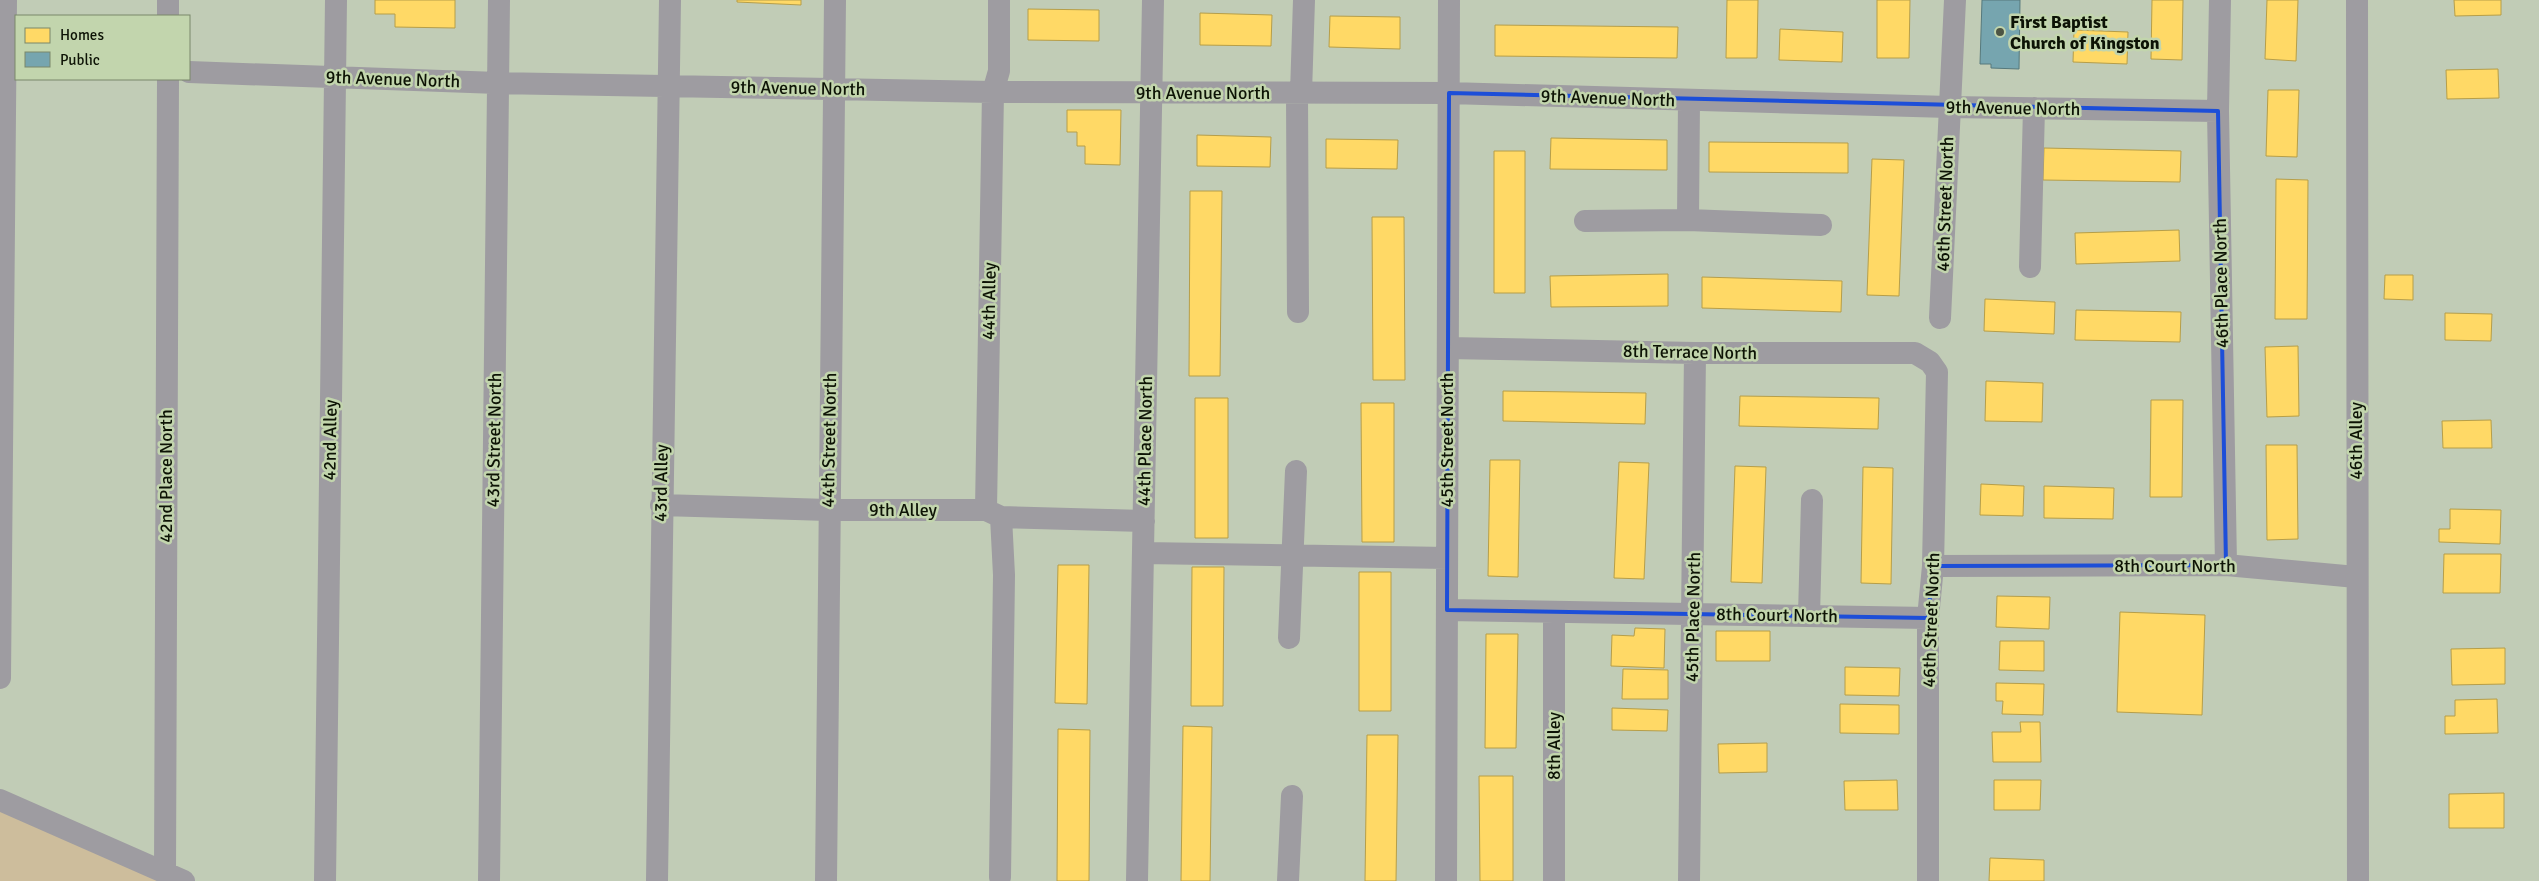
<svg xmlns="http://www.w3.org/2000/svg" width="2539" height="881" font-family="Signika,sans-serif">
<rect width="100%" height="100%" fill="#c1ccb6"/>
<path fill="#cdbd9c" d="M 0,805 L 167,881 L 0,881 Z"/>
<path fill="#ffd966" stroke="#b69e49" d="M 375,0 L 455,0 L 455,28 L 395,27 L 395,14 L 375,14 Z
M 737,0 L 801,0 L 801,5 L 737,2 Z
M 1727,0 L 1758,0 L 1757,58 L 1726,58 Z
M 1877,0 L 1910,0 L 1909,58 L 1877,58 Z
M 2152,0 L 2183,0 L 2182,60 L 2151,59 Z
M 2267,0 L 2298,0 L 2296,61 L 2265,59 Z
M 2454,0 L 2501,0 L 2501,15 L 2455,16 Z
M 1028,9 L 1099,10 L 1099,41 L 1028,40 Z
M 1200,13 L 1272,15 L 1271,46 L 1200,45 Z
M 1330,16 L 1400,17 L 1400,49 L 1329,47 Z
M 1495,25 L 1678,27 L 1677,58 L 1495,56 Z
M 1780,29 L 1843,32 L 1842,62 L 1779,60 Z
M 2074,30 L 2128,32 L 2127,64 L 2073,62 Z
M 2498,69 L 2499,98 L 2447,99 L 2446,70 Z
M 2268,90 L 2299,90 L 2297,157 L 2266,156 Z
M 1067,110 L 1121,110 L 1120,165 L 1085,164 L 1085,146 L 1077,146 L 1077,132 L 1067,132 Z
M 1197,135 L 1271,137 L 1270,167 L 1197,166 Z
M 1551,138 L 1667,140 L 1667,170 L 1550,169 Z
M 1326,139 L 1398,140 L 1397,169 L 1326,168 Z
M 1709,142 L 1848,143 L 1848,173 L 1709,172 Z
M 2044,148 L 2181,151 L 2180,182 L 2043,180 Z
M 1494,151 L 1525,151 L 1525,293 L 1494,293 Z
M 1872,159 L 1904,160 L 1899,296 L 1867,295 Z
M 2276,179 L 2308,180 L 2307,319 L 2275,319 Z
M 1190,191 L 1222,191 L 1220,376 L 1189,376 Z
M 1372,217 L 1404,217 L 1405,380 L 1373,380 Z
M 2179,230 L 2180,261 L 2076,264 L 2075,233 Z
M 1668,274 L 1668,306 L 1551,307 L 1550,276 Z
M 2385,275 L 2413,275 L 2413,300 L 2384,299 Z
M 1702,277 L 1842,281 L 1841,312 L 1702,308 Z
M 1985,299 L 2055,302 L 2054,334 L 1984,331 Z
M 2076,310 L 2181,312 L 2180,342 L 2075,340 Z
M 2445,313 L 2492,314 L 2491,341 L 2445,340 Z
M 2298,346 L 2299,416 L 2267,417 L 2265,347 Z
M 1986,381 L 2043,383 L 2042,422 L 1985,421 Z
M 1503,391 L 1646,393 L 1645,424 L 1503,421 Z
M 1740,396 L 1879,398 L 1878,429 L 1739,426 Z
M 1195,398 L 1228,398 L 1228,538 L 1195,538 Z
M 2151,400 L 2183,400 L 2182,497 L 2150,497 Z
M 1361,403 L 1394,403 L 1394,542 L 1362,542 Z
M 2491,420 L 2492,448 L 2443,448 L 2442,421 Z
M 2266,445 L 2297,445 L 2298,539 L 2267,540 Z
M 1490,460 L 1520,460 L 1518,577 L 1488,576 Z
M 1619,462 L 1649,463 L 1644,579 L 1614,578 Z
M 1735,466 L 1766,467 L 1762,583 L 1731,582 Z
M 1863,467 L 1893,468 L 1891,584 L 1861,583 Z
M 1981,484 L 2024,486 L 2023,516 L 1980,515 Z
M 2044,486 L 2114,488 L 2113,519 L 2044,518 Z
M 2450,509 L 2501,510 L 2500,544 L 2439,542 L 2439,529 L 2450,529 Z
M 2444,554 L 2501,554 L 2500,593 L 2443,593 Z
M 1058,565 L 1089,565 L 1087,704 L 1055,703 Z
M 1192,567 L 1224,567 L 1223,706 L 1191,706 Z
M 1359,572 L 1391,572 L 1391,711 L 1359,711 Z
M 1997,596 L 2050,597 L 2049,629 L 1996,627 Z
M 2120,612 L 2205,615 L 2202,715 L 2117,712 Z
M 1635,628 L 1665,629 L 1664,668 L 1611,666 L 1612,635 L 1634,636 Z
M 1716,631 L 1770,631 L 1770,661 L 1716,661 Z
M 1486,634 L 1518,634 L 1516,748 L 1485,748 Z
M 2000,641 L 2044,641 L 2044,671 L 1999,670 Z
M 2505,648 L 2505,684 L 2452,685 L 2451,649 Z
M 1845,667 L 1900,668 L 1899,696 L 1845,695 Z
M 1623,669 L 1668,670 L 1668,699 L 1622,699 Z
M 1996,683 L 2044,684 L 2043,715 L 2002,714 L 2003,701 L 1996,701 Z
M 2497,699 L 2498,733 L 2445,734 L 2445,716 L 2455,716 L 2455,700 Z
M 1840,704 L 1899,705 L 1899,734 L 1840,733 Z
M 1612,708 L 1668,710 L 1667,731 L 1612,730 Z
M 2020,722 L 2040,722 L 2041,762 L 1993,762 L 1992,732 L 2021,732 Z
M 1183,726 L 1212,727 L 1210,881 L 1181,881 Z
M 1058,729 L 1090,730 L 1089,881 L 1057,881 Z
M 1367,735 L 1398,735 L 1396,881 L 1365,881 Z
M 1767,743 L 1767,772 L 1719,773 L 1718,744 Z
M 1479,776 L 1513,776 L 1513,881 L 1480,881 Z
M 1897,780 L 1898,810 L 1845,810 L 1844,781 Z
M 1994,780 L 2041,780 L 2040,810 L 1994,810 Z
M 2504,793 L 2504,828 L 2449,828 L 2449,794 Z
M 1990,858 L 2044,860 L 2044,881 L 1989,881 Z"/>
<path fill="#76a5af" stroke="#56797c" d="M 1982,0 L 2020,0 L 2019,69 L 1991,68 L 1991,64 L 1980,64 Z"/>
<g fill="none" stroke-linecap="round" stroke-linejoin="round">
<path stroke="#9e9ca1" stroke-width="22" d="M 2220,0 L 2218,111 L 2226,565
M 2357,0 L 2358,881
M 168,16 L 168,0
M 189,72 L 498,83 L 993,92 L 1449,93 L 1949,107 L 2218,111
M 1297,93 L 1298,312
M 1301,93 L 1304,0
M 1689,100 L 1688,220 L 1821,225
M 1585,221 L 1688,220
M 2030,267 L 2034,108
M 1940,318 L 1955,0
M 1448,348 L 1695,353 L 1915,353 L 1930,362 L 1937,372 L 1933,566 L 1928,618 L 1928,881
M 661,505 L 828,510 L 986,510 L 1001,517 L 1144,521
M 986,510 L 993,92 L 999,71 L 999,0
M 1143,553 L 1447,558
M 1933,566 L 2226,565 L 2356,577
M 1447,610 L 1928,618
M 1809,616 L 1812,500
M 1289,638 L 1296,471
M 0,678 L 6,0
M 0,800 L 184,881
M 165,873 L 168,79
M 1000,877 L 1004,575 L 1001,517
M 325,881 L 336,0
M 489,881 L 499,0
M 657,881 L 670,0
M 826,881 L 835,0
M 1137,881 L 1153,0
M 1288,881 L 1292,796
M 1446,881 L 1449,0
M 1554,881 L 1554,612
M 1689,881 L 1695,353"/>
</g>
<path fill="none" stroke="#1d4ed8" stroke-width="4" stroke-linejoin="round" d="M 1449,93 L 2218,111 L 2226,565 L 1933,566 L 1928,618 L 1447,610 Z"/>
<circle fill="#4c5443" stroke="#c2d5ad" stroke-width="2" cx="2000" cy="32" r="5"/>
<g text-anchor="middle" dominant-baseline="central" stroke-width="5" stroke-linejoin="round" paint-order="stroke">
<g font-size="18" font-weight="bold" fill="#0d1305" stroke="#c2d5ad" text-anchor="start">
<text x="2010" y="22">First Baptist<tspan x="2010" dy="21">Church of Kingston</tspan></text>
</g>
<g font-size="18" fill="#0d1305" stroke="#c2d5ad">
<text transform="translate(393 79) rotate(2)">9th Avenue North</text>
<text transform="translate(798 88) rotate(1)">9th Avenue North</text>
<text x="1203" y="93">9th Avenue North</text>
<text transform="translate(1608 98) rotate(2)">9th Avenue North</text>
<text transform="translate(2013 108) rotate(1)">9th Avenue North</text>
<text transform="translate(1945 204) rotate(-88)">46th Street North</text>
<text transform="translate(2221 283) rotate(-91)">46th Place North</text>
<text transform="translate(989 301) rotate(-89)">44th Alley</text>
<text transform="translate(1690 352) rotate(1)">8th Terrace North</text>
<text transform="translate(330 440) rotate(-89)">42nd Alley</text>
<text transform="translate(494 440) rotate(-89)">43rd Street North</text>
<text transform="translate(829 440) rotate(-89)">44th Street North</text>
<text transform="translate(1447 440) rotate(-90)">45th Street North</text>
<text transform="translate(1145 441) rotate(-89)">44th Place North</text>
<text transform="translate(2356 441) rotate(-90)">46th Alley</text>
<text transform="translate(166 476) rotate(-90)">42nd Place North</text>
<text transform="translate(661 483) rotate(-89)">43rd Alley</text>
<text x="903" y="510">9th Alley</text>
<text x="2175" y="566">8th Court North</text>
<text transform="translate(1777 615) rotate(1)">8th Court North</text>
<text transform="translate(1693 617) rotate(-89)">45th Place North</text>
<text transform="translate(1931 620) rotate(-88)">46th Street North</text>
<text transform="translate(1554 746) rotate(-90)">8th Alley</text>
</g>
</g>
<rect x="15" y="15" width="175" height="65" fill="#c2d5ad" stroke="#7a876a"/>
<rect x="25" y="28" width="25" height="15" fill="#ffd966" stroke="#7a876a"/>
<text x="60" y="40" font-size="15" fill="#0d1305">Homes</text>
<rect x="25" y="52" width="25" height="15" fill="#76a5af" stroke="#7a876a"/>
<text x="60" y="65" font-size="15" fill="#0d1305">Public</text>
</svg>
